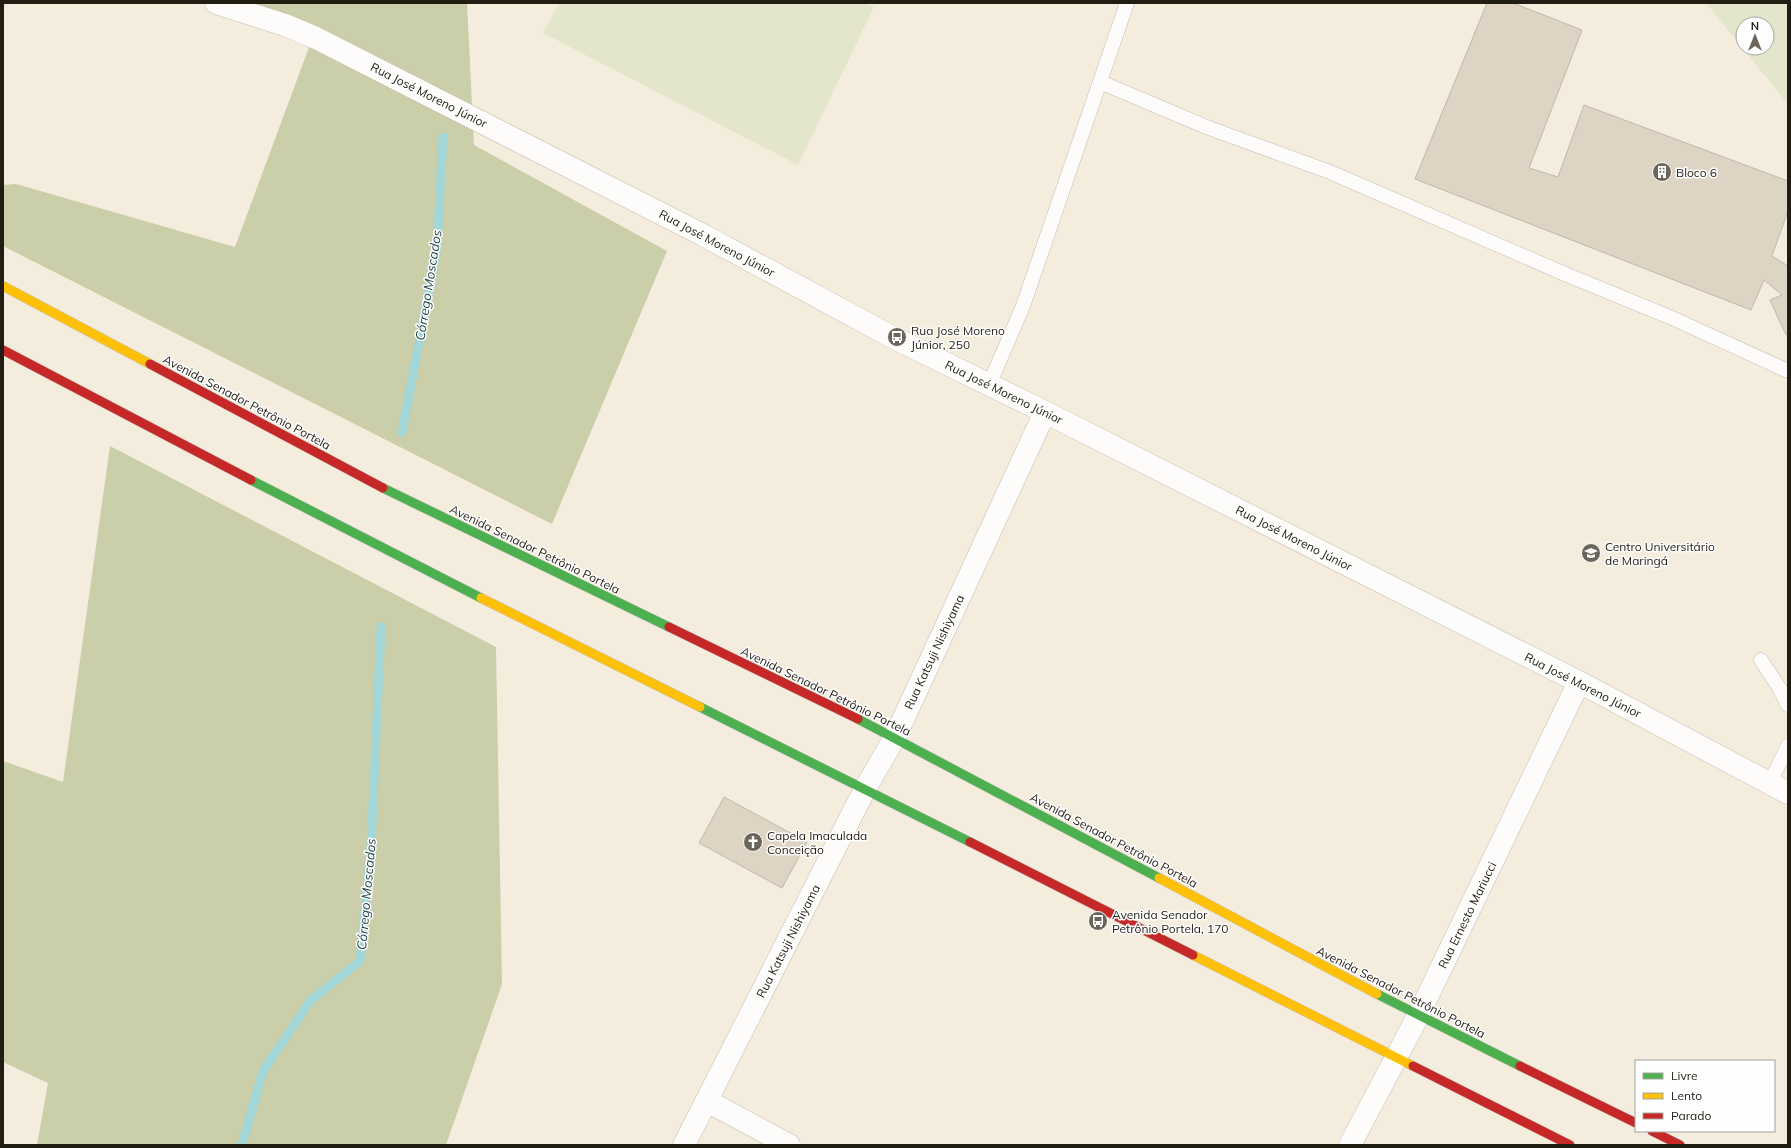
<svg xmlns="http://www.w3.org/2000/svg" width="1791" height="1148" font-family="Mulish,sans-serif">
<rect width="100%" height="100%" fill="#f4ecdd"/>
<path fill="#e4e6cb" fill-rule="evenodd" d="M 559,3 L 865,3 L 874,7 L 798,165 L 543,33 Z
M 1706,3 L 1788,3 L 1788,104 ZM 1743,24 L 1767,24 L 1767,48 L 1743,48 Z"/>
<path fill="#cacea9" d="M 245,3 L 467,3 L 474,145 L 667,251 L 552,524 L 3,246 L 3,185 L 16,184 L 235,247 L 315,31 Z
M 110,446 L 496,647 L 502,984 L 446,1145 L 37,1145 L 48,1083 L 3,1062 L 3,761 L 63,782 Z"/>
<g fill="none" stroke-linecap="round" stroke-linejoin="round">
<path stroke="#a3d7d7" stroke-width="9" d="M 402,432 L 437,248 L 443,137
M 242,1145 L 263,1071 L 311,1000 L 360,961 L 371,847 L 381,627"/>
</g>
<path fill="#ddd4c4" stroke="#bfb8ad" d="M 1487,3 L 1513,3 L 1582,30 L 1529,168 L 1558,177 L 1584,105 L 1788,181 L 1788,211 L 1772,256 L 1788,266 L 1788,334 L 1786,335 L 1770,300 L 1782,295 L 1764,280 L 1751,310 L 1415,179 Z
M 724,797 L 807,842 L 782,888 L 699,843 Z"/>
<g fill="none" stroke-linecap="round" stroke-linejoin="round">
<defs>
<path id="lane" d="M 1100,82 L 1209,128 L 1330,172 L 1565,274 L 1672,318 L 1788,371
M 989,385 L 1023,306 L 1127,3
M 1761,660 L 1780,689 L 1788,705
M 1769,784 L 1788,746"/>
<path id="street" d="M 216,3 L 285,25 L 316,38 L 703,235 L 894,338 L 1045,412 L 1579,682 L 1788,793
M 707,1101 L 789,1145
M 684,1145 L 865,789 L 895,737 L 1045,412
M 1350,1145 L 1418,1016 L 1579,682"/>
<path id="fast" d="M 251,480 L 481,598
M 383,488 L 669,627
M 700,707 L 970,842
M 858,719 L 1159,878
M 1377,994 L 1520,1066"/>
<path id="slow" d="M 3,286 L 150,364
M 481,598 L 700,707
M 1159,878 L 1377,994
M 1193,955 L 1413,1066"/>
<path id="jam" d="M 3,350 L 251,480
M 150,364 L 383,488
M 669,627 L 858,719
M 970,842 L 1193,955
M 1413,1066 L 1570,1145
M 1520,1066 L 1636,1123
M 1652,1131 L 1680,1145"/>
</defs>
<use href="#lane" stroke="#c5bfb4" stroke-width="15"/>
<use href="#street" stroke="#c5bfb4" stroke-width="23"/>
<use href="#fast" stroke="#c5bfb4" stroke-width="10"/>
<use href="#slow" stroke="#c5bfb4" stroke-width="10"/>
<use href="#jam" stroke="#c5bfb4" stroke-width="10"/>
<use href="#lane" stroke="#fdfcfa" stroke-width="14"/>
<use href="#street" stroke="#fdfcfa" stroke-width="22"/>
<use href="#fast" stroke="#4caf50" stroke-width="9"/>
<use href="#slow" stroke="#ffc107" stroke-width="9"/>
<use href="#jam" stroke="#c62828" stroke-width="9"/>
</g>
<defs>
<symbol id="building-disc" viewBox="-11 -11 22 22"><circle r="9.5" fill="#6c655a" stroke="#fefefe"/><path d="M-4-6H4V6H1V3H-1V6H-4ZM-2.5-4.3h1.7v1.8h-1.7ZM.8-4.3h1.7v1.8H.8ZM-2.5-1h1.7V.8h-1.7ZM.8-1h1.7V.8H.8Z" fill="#fff"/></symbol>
<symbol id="bus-disc" viewBox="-11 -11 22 22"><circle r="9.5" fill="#6c655a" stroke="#fefefe"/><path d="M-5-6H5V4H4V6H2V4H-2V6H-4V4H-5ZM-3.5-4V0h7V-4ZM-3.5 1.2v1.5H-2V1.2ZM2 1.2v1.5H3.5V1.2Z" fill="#fff"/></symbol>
<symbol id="university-disc" viewBox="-11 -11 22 22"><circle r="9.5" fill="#6c655a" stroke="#fefefe"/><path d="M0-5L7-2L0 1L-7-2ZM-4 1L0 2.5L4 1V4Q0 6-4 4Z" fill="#fff"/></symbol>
<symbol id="church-disc" viewBox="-11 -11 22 22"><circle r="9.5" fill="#6c655a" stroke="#fefefe"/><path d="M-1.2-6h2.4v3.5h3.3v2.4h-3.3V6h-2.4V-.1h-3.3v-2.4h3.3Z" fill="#fff"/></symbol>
</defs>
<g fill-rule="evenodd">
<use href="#building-disc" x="1651" y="161" width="22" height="22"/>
<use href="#bus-disc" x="886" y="326" width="22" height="22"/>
<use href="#university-disc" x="1580" y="542" width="22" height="22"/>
<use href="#church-disc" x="742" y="831" width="22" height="22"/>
<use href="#bus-disc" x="1087" y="910" width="22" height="22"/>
</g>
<g text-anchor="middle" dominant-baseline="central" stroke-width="3" stroke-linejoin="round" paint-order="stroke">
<g font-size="12" fill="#221d13" stroke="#fefefe">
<text transform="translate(429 95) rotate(27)">Rua José Moreno Júnior</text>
<text transform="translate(717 243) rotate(28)">Rua José Moreno Júnior</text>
<text transform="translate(1004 392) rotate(26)">Rua José Moreno Júnior</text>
<text transform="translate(247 402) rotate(28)">Avenida Senador Petrônio Portela</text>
<text transform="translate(1294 538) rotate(27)">Rua José Moreno Júnior</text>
<text transform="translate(535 549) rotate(26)">Avenida Senador Petrônio Portela</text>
<text transform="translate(934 652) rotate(-65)">Rua Katsuji Nishiyama</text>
<text transform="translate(1583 685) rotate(27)">Rua José Moreno Júnior</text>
<text transform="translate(826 691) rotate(26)">Avenida Senador Petrônio Portela</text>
<text transform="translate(1114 840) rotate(28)">Avenida Senador Petrônio Portela</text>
<text transform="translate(1467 915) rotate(-64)">Rua Ernesto Mariucci</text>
<text transform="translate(788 941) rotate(-63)">Rua Katsuji Nishiyama</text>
<text transform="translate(1401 992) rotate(27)">Avenida Senador Petrônio Portela</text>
</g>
<g font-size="12" fill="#221d13" stroke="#fefefe" text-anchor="start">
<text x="1676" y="172">Bloco 6</text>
<text x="911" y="330">Rua José Moreno<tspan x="911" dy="14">Júnior, 250</tspan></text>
<text x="1605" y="546">Centro Universitário<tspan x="1605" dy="14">de Maringá</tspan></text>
<text x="767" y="835">Capela Imaculada<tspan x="767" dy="14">Conceição</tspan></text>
<text x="1112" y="914">Avenida Senador<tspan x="1112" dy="14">Petrônio Portela, 170</tspan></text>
</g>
<g font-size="13" font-style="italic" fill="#1d4245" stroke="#fefefe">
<text transform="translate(428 285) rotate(-81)">Córrego Moscados</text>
<text transform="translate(366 894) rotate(-85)">Córrego Moscados</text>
</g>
</g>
<rect width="1791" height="1148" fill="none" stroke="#221d13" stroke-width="8"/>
<rect x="1635" y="1060" width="140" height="72" fill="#fefefe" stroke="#a6a4a0"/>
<rect x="1643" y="1073" width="20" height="6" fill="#4caf50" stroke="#a6a4a0"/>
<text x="1671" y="1080" font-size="12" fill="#221d13">Livre</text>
<rect x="1643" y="1093" width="20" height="6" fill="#ffc107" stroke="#a6a4a0"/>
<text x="1671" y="1100" font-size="12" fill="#221d13">Lento</text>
<rect x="1643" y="1113" width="20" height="6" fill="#c62828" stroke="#a6a4a0"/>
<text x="1671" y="1120" font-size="12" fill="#221d13">Parado</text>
<g transform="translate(1755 36)"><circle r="19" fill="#fefefe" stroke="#a6a4a0"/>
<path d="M0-3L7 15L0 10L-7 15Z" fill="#6c655a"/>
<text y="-6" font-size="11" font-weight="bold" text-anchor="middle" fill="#221d13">N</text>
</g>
</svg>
